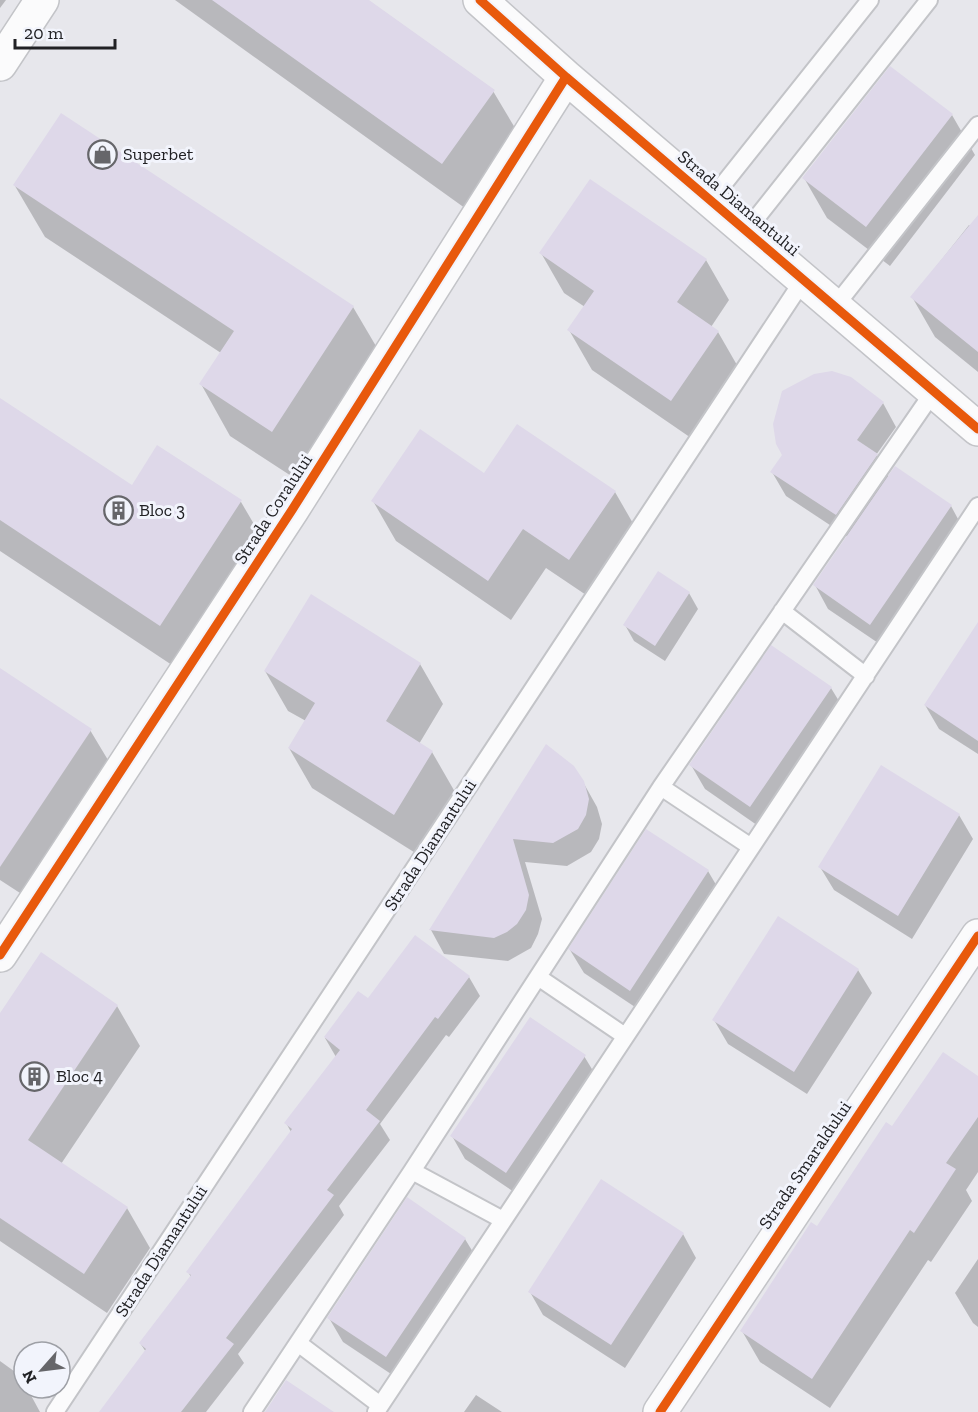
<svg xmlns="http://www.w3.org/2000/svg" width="978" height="1412" font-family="'Zilla Slab',serif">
<rect width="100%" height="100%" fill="#e7e7ec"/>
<path fill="#0003" d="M 0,0 L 6,0 L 0,8 Z
M 175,0 L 367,0 L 493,91 L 521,138 L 469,211 Z
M 952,115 L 975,155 L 890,266 L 827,218 L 804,178 Z
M 15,186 L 353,307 L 383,358 L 302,483 L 230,436 L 201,384 L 221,353 L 45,237 Z
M 978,218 L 978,372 L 935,337 L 912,297 L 969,225 L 971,226 Z
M 541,253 L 706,260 L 729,300 L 711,327 L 718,332 L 741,372 L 694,440 L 592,370 L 569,330 L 585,307 L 564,293 Z
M 0,400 L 132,487 L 241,502 L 271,553 L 190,677 L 0,551 Z
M 883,403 L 896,427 L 876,455 L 889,477 L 951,506 L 964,530 L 884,647 L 828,609 L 815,585 L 848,537 L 786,496 L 772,472 Z
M 484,475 L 615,492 L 638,532 L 592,599 L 546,568 L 511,620 L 396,541 L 373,501 Z
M 689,593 L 698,609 L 665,661 L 634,641 L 625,625 Z
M 978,625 L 978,754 L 939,729 L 925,705 Z
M 420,664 L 443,704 L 419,744 L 432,752 L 455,792 L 417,854 L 312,788 L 289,748 L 306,721 L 288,711 L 265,671 Z
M 0,670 L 90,730 L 108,760 L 20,893 L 0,880 Z
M 831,688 L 845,711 L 764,830 L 705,789 L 691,765 Z
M 546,746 L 583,782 L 597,807 L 602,824 L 599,839 L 591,852 L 567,866 L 525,862 L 542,919 L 538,934 L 531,948 L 508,961 L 444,954 L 431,930 Z
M 959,815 L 973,839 L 912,939 L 834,890 L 820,867 Z
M 708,871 L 722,895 L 644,1013 L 584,973 L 570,950 Z
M 858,970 L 872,993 L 807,1094 L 728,1044 L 714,1020 Z
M 469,977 L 480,996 L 449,1037 L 446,1035 L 380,1124 L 390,1140 L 339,1206 L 344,1215 L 238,1354 L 244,1363 L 206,1412 L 103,1412 L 146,1352 L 140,1343 L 191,1277 L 188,1272 L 291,1132 L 286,1123 L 336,1057 L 325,1038 L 368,1000 Z
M 117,1006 L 140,1046 L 61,1164 L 127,1208 L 150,1248 L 107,1313 L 0,1241 L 0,1015 Z
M 584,1056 L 598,1079 L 520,1196 L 465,1159 L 452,1136 Z
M 978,1078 L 978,1172 L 966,1190 L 972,1201 L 931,1262 L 928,1260 L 830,1408 L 760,1362 L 742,1331 L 892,1128 Z
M 683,1234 L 696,1258 L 625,1368 L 543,1315 L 530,1292 Z
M 465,1239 L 479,1262 L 400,1380 L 343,1342 L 329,1318 Z
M 978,1259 L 978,1327 L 973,1323 L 955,1293 Z
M 0,1361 L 18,1374 L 24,1388 L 27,1388 L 40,1412 L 0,1412 Z
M 476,1395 L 502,1412 L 464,1412 Z"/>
<path fill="#ded8e9" d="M 212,0 L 369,0 L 495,90 L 442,164 Z
M 890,66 L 953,114 L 866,227 L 802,178 Z
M 61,113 L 354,306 L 272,432 L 199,384 L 234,331 L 13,185 Z
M 590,179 L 707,259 L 677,302 L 719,331 L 671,401 L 567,330 L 594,291 L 539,253 Z
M 978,215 L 978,352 L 910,297 Z
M 832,371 L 851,377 L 884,402 L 857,440 L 878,454 L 836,515 L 770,472 L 782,455 L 776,444 L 773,424 L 782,391 L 814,374 Z
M 0,398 L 132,485 L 157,445 L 242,500 L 160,626 L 0,520 Z
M 517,424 L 616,491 L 569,560 L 523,529 L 488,581 L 371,501 L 420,429 L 484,473 Z
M 895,466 L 952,505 L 870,625 L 813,585 Z
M 658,571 L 690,592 L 655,646 L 623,625 Z
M 311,594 L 421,663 L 386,721 L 433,751 L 394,815 L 288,748 L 315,703 L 264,671 Z
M 978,622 L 978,741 L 924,705 Z
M 771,645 L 832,687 L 750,807 L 689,765 Z
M 0,668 L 92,729 L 0,867 Z
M 546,744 L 574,766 L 584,781 L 589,799 L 586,815 L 578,829 L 553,843 L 513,839 L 529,895 L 526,910 L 517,924 L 507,932 L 494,938 L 429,930 Z
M 881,765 L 960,814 L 898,916 L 818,867 Z
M 646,829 L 709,870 L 630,991 L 568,949 Z
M 778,916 L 859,969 L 794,1072 L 712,1020 Z
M 415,935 L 470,976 L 438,1019 L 435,1017 L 366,1110 L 380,1121 L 327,1190 L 334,1195 L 226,1338 L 234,1344 L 181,1412 L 99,1412 L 146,1349 L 139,1343 L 191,1275 L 186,1272 L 292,1129 L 284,1123 L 340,1050 L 324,1037 L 358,991 L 368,998 Z
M 41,952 L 118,1005 L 28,1140 L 128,1207 L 84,1274 L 0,1218 L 0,1013 Z
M 530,1017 L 586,1055 L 506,1173 L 450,1136 Z
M 943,1052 L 978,1076 L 978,1117 L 946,1163 L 956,1169 L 914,1233 L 910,1230 L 812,1379 L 740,1331 L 811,1222 L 817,1226 L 886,1122 L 892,1126 Z
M 601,1179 L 684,1233 L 611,1345 L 528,1292 Z
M 407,1197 L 466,1238 L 386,1357 L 327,1318 Z
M 286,1380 L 334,1412 L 265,1412 Z"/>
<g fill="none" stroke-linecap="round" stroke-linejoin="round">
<defs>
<path id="lane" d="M 710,201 L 870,0
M 746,231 L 929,0
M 836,305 L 978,125
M 782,611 L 866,676
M 661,787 L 751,847
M 538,977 L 625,1036
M 412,1171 L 503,1220
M 298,1343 L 380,1405
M 55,1412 L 804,279
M 252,1412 L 412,1171 L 661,787 L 934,391
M 376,1412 L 978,506"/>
<path id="street" d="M 480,0 L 566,77 L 978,429
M 0,955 L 292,510 L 566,77
M 660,1412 L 978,936"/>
<path id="secondary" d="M 0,64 L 42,0"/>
</defs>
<use href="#lane" stroke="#c3c4c8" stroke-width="20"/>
<use href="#street" stroke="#c3c4c8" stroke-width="36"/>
<use href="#secondary" stroke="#c3c4c8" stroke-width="36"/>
<use href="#lane" stroke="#fbfbfc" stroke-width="16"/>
<use href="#street" stroke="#fbfbfc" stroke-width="33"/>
<use href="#secondary" stroke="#fbfbfc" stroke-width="33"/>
<defs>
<path id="cycleway" d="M 480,0 L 566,77 L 978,429
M 0,955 L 292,510 L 566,77
M 660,1412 L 978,936"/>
</defs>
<use href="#cycleway" stroke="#f2f4fc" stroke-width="13"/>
<use href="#cycleway" stroke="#e8590c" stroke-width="9"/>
</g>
<defs>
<symbol id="shop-ring" viewBox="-11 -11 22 22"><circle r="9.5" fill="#f2f4fc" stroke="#66666a" stroke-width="1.5"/><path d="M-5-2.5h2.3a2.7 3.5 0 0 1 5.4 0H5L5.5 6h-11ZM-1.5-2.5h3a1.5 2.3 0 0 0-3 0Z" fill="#66666a"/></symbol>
<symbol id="building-ring" viewBox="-11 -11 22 22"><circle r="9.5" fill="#f2f4fc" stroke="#66666a" stroke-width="1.5"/><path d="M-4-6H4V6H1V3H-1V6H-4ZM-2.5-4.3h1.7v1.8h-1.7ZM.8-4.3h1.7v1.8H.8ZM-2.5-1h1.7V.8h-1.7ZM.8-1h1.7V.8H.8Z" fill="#66666a"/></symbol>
</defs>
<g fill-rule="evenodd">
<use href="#shop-ring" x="86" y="138" width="33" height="33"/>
<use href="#building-ring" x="102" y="494" width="33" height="33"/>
<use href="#building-ring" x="18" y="1060" width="33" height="33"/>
</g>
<g text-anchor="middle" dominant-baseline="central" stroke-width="6" stroke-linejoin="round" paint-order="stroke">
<g font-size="18" fill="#212124" stroke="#f2f4fc" text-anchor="start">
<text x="123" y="154">Superbet</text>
<text x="139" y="510">Bloc 3</text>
<text x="56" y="1076">Bloc 4</text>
</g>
<g font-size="18" fill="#212124" stroke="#f2f4fc">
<text transform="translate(739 203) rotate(40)">Strada Diamantului</text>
<text transform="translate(273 509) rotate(-57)">Strada Coralului</text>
<text transform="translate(430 845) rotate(-57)">Strada Diamantului</text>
<text transform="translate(805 1165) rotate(-56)">Strada Smaraldului</text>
<text transform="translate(161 1251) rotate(-57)">Strada Diamantului</text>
</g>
</g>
<g transform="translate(42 1370) rotate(242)"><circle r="28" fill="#f2f4fc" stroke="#9ea0a6" stroke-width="1.5"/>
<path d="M0-4.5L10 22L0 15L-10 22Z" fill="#66666a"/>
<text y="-9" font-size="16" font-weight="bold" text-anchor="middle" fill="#212124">N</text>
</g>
<path d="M15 39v9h100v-9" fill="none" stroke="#212124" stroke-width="3"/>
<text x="24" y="39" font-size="18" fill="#212124" stroke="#f2f4fc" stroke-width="4.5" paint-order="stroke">20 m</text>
</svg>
